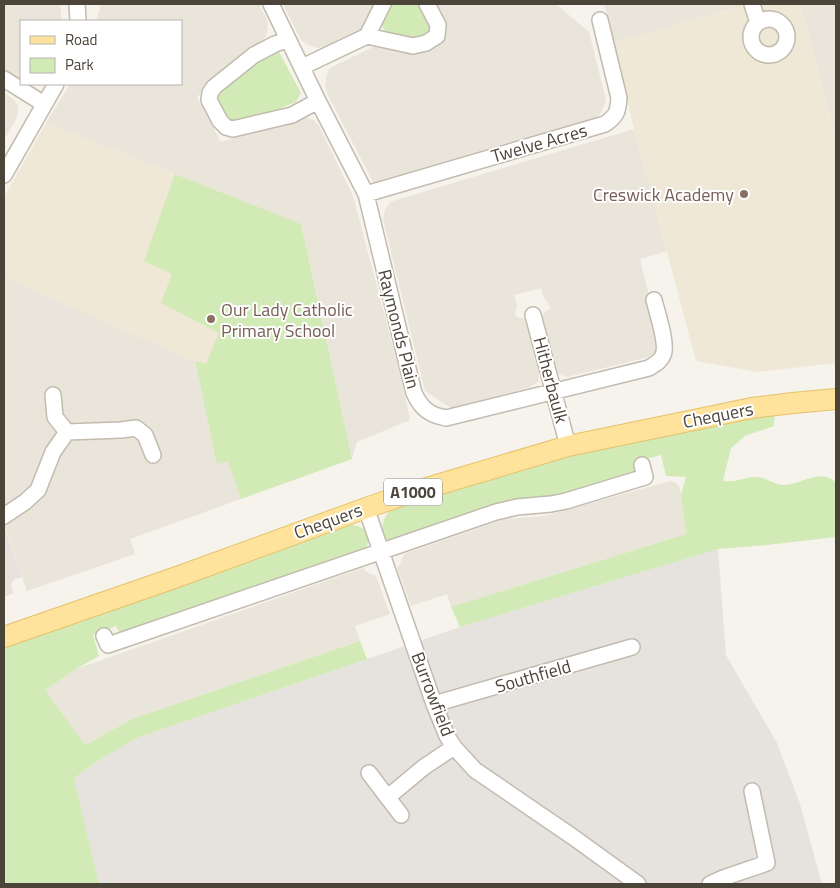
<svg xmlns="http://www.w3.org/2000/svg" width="840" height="888" font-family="'Titillium Web',sans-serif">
<rect width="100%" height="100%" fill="#f6f3ec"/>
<path fill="#eae5da" d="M 4,4 L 60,4 L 62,21 L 21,21 L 21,79 L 4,69 Z
M 101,4 L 259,4 L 267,20 L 268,29 L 266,37 L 197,97 L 221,142 L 298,118 L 306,118 L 314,120 L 319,126 L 353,196 L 401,377 L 410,420 L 357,442 L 352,459 L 301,224 L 46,123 L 70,84 L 181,84 L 181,21 L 96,21 Z
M 283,4 L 377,4 L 366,27 L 324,47 L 317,48 L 308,45 L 301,40 Z
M 435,4 L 556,4 L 589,32 L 606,100 L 602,111 L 598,116 L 592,119 L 373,182 L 327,93 L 325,86 L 326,79 L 328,71 L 330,68 L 377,45 L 444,35 L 445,25 Z
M 604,4 L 747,4 L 614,43 Z
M 800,4 L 836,4 L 836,137 Z
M 4,92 L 15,101 L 18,106 L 18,112 L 16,119 L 4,140 Z
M 634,129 L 667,251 L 640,259 L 660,341 L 656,354 L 645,358 L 567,377 L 558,374 L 555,368 L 542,316 L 545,312 L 551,308 L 544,298 L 541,288 L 514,295 L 517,305 L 515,316 L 527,320 L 539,372 L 538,382 L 528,388 L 451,408 L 425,391 L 383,219 L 385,210 L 390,202 L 399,199 Z
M 4,277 L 195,361 L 217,463 L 228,461 L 241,499 L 130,539 L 135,554 L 27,591 L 4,524 Z
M 670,481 L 675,482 L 680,487 L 686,534 L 451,607 L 447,594 L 411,606 L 397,568 L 400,564 L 404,554 L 505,519 L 543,516 L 555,513 Z
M 363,568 L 367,572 L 376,576 L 390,614 L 355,626 L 360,641 L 132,719 L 85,745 L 44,689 L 76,669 Z"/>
<path fill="#e6e2dd" d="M 4,526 L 22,577 L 13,580 L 11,586 L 14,593 L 4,597 Z
M 718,549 L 726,655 L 777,743 L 800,804 L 822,884 L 99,884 L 74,778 L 98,761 L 134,739 L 460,627 Z"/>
<path fill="#efe8d6" d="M 747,4 L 800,4 L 836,137 L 836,363 L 757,372 L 696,361 L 634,129 L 614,43 Z
M 46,123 L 301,224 L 352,459 L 241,499 L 228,461 L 217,464 L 195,361 L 4,277 L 4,197 Z"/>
<path fill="#d2eab5" d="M 389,4 L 420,4 L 431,26 L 428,35 L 416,40 L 388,35 C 378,23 380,16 389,4 Z
M 278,50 L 301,93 L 296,102 L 229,128 L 213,98 L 265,52 Z
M 175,174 L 301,224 L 352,459 L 241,499 L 228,461 L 217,464 L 195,361 L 206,364 L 219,333 L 161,303 L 172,274 L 144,261 Z
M 775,412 L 774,426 L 745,436 L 731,448 L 723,481 C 737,483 745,476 758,477 C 767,478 775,485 784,485 C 802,485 821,467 836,483 L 836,537 L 767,545 L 718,549 L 460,627 L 451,607 L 686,534 L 681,495 L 686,477 L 666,476 L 661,455 L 634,463 L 636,471 L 635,474 L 392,542 L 387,540 L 382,534 C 382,524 384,515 392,509 L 572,454 Z
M 347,524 C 367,525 376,538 361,554 L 120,634 L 116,626 L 93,635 L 99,656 L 76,669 L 45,690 L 85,745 L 132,719 L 360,641 L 367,659 L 134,739 L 98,761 L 74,778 L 99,884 L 4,884 L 4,637 Z"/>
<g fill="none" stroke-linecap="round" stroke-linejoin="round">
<defs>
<path id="minor" d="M 77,4 L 78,21
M 271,4 L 318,101 L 366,194 L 414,393 C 421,408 429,415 446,418 L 649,368 C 655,364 661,361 663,355 C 668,345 657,312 654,300
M 752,4 L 758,23
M751 37a18 18 0 1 1 36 0a18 18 0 1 1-36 0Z
M 367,36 L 383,4
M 287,40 L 275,44 L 254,55 L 214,87 L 210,93 L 209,100 L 220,121 L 226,127 L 233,129 L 292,115 L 318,101
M 302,67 L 367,36 L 413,46 L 426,43 L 437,36 L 438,25 L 427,4
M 4,79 L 44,104
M 4,175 L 56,84
M 366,194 L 605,124 C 617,116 618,111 619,98 L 600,20
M 533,315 L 568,446
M 53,395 L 55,417 L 67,432
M 366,508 L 434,704 L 447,736 L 454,747 L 475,770 L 573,837 L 638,884
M 4,516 L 25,502 L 38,490 L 53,452 L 67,432 L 121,430 L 136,428 L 145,435 L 153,455
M 104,636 L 108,645 L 496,512 L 517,507 L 551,504 L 566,501 L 645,477 L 642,465
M 434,704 L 632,647
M 369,773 L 401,815
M 388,797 L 424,767 L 454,747
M 710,884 L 723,878 L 767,863 L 752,791"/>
<path id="major" d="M 4,637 L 177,577 L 366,508 L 413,492 L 568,446 L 752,408 L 793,403 L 836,399"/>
</defs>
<use href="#minor" stroke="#c2bbae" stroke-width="18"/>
<use href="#major" stroke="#e6c16a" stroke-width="22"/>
<use href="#minor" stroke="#fff" stroke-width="15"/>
<use href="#major" stroke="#ffe39c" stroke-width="20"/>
</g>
<g fill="#8d6e63" stroke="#fff" stroke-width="2">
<circle cx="744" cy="194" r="5"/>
<circle cx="211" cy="319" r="5"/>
</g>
<g text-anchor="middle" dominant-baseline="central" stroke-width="4" stroke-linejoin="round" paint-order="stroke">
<rect fill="#fff" stroke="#817c74" stroke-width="1" x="384" y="478.5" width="58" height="27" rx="4"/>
<g font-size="16" font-weight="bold" fill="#4b4439">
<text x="413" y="492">A1000</text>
</g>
<g font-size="18" fill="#4b4439" stroke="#fff">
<text transform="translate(539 143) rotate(-16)">Twelve Acres</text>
<text transform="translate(399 329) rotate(76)">Raymonds Plain</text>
<text transform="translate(551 380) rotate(75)">Hitherbaulk</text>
<text transform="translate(718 415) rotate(-11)">Chequers</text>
<text transform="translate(328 521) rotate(-20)">Chequers</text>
<text transform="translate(533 676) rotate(-16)">Southfield</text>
<text transform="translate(433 694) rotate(69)">Burrowfield</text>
</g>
<g font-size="18" fill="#785e54" stroke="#fff" text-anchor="end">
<text x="734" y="194">Creswick Academy</text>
<text x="221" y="309" text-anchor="start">Our Lady Catholic<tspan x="221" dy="21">Primary School</tspan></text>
</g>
</g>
<rect width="840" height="888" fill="none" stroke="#4b4439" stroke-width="10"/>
<rect x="20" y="20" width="162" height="65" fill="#ffffff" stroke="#b7b4b0"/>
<rect x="30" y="36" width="25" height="8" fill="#ffe39c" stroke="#b7b4b0"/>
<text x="65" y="45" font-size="15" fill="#4b4439">Road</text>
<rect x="30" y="58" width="25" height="15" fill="#d2eab5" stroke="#b7b4b0"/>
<text x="65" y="70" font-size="15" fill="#4b4439">Park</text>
</svg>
